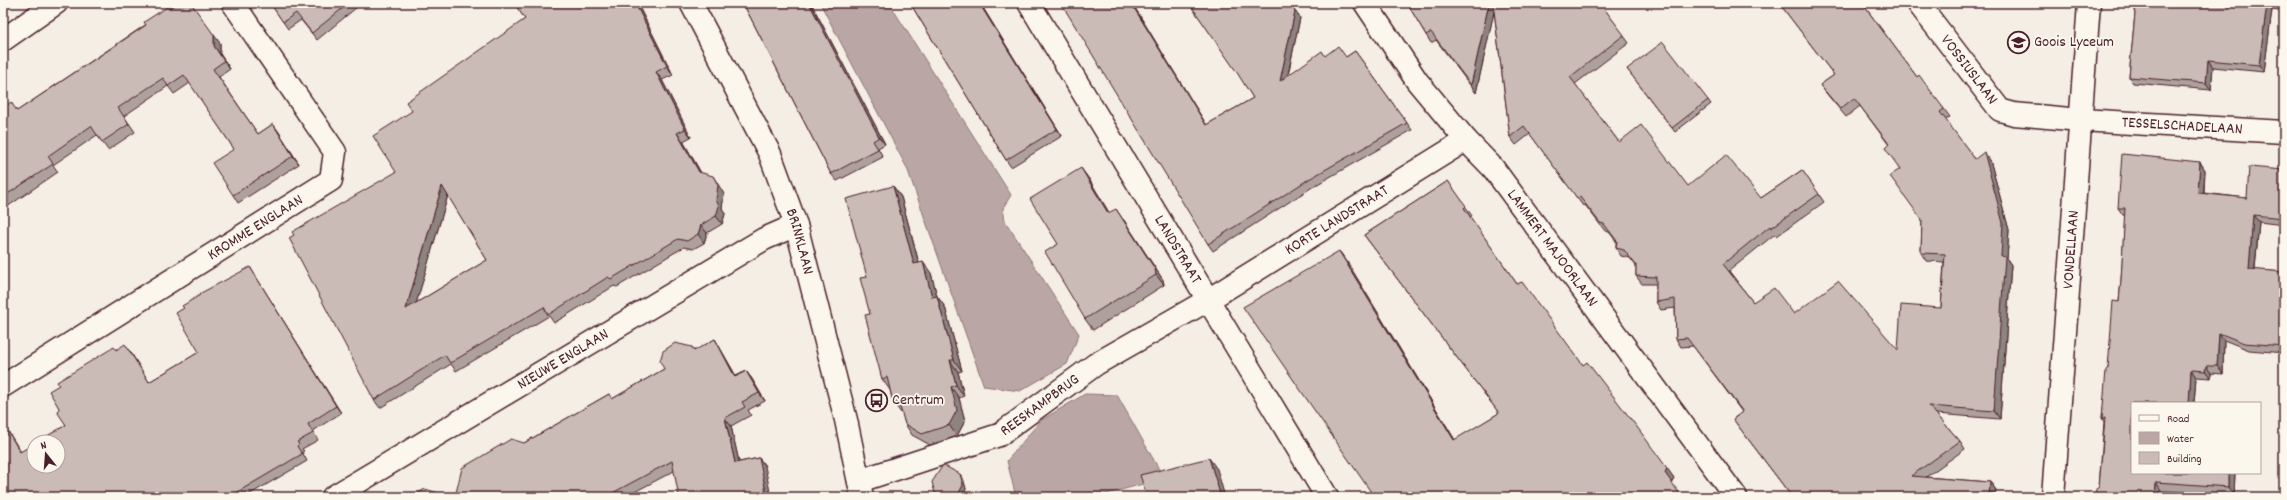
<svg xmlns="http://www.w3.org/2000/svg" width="2287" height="500" font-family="Dekko,sans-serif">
<rect width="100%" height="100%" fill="#f4eee4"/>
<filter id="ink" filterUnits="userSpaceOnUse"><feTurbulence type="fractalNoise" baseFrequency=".025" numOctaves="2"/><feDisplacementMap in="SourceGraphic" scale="8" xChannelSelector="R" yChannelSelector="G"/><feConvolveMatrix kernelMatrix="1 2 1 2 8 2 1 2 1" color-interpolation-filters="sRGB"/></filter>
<g filter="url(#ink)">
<path fill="#baa7a5" stroke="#8d7174" d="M 820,3 L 889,3 L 1011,195 L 1003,208 L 1005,221 L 1079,334 L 1067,364 L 1020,391 L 984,386 L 907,168 Z
M 1085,394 L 1117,395 L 1164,478 L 1096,497 L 1016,497 L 1007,461 L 1040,421 Z"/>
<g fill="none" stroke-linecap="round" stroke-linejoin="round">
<defs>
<g id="street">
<path id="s1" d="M 1029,3 L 1327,497"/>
<path id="s2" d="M 1365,3 L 1417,81 L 1466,140 L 1493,168 L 1736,497"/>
<path id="s3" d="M 1918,3 L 2000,110 L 2014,114 L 2081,120 L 2284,132"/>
<path id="s4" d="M 3,386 L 331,180 L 335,152 L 233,3"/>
<path id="s5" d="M 859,481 L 999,435 L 1096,364 L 1208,300 L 1466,140"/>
<path id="s6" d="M 333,497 L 764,239 L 796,225"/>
<path id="s7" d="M 2053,497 L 2089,3"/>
</g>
<g id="secondary">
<path id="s8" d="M 691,3 L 770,154 L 796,225 L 846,420 L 862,497"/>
<path d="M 3,40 L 56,3"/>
</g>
</defs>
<use href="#street" stroke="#4a1f2b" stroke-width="25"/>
<use href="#secondary" stroke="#4a1f2b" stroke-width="25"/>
<use href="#street" stroke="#fbf7ec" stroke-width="22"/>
<use href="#secondary" stroke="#fbf7ec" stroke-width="22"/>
</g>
<path fill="#aea19d" stroke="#4a1f2b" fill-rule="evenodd" d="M 270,3 L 362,3 L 317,40 L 301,20 L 288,29 Z
M 514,3 L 637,3 L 673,75 L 662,80 L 691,137 L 683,141 L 701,173 L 724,194 L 722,208 L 725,214 L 722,224 L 707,233 L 704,243 L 693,249 L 684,247 L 617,287 L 614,286 L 554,323 L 549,316 L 456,371 L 451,364 L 380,408 L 374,400 L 396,172 L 412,111 L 525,19 ZM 448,195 L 487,260 L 416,303 L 429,259 Z
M 743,3 L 811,3 L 885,144 L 878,148 L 883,157 L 837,181 L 831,174 Z
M 910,3 L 980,3 L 1062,136 L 1011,167 L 1006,160 Z
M 1132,3 L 1206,125 L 1253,98 L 1237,71 L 1189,3 L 1296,3 L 1291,6 L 1300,18 L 1288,75 L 1325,56 L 1346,57 L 1355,51 L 1412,130 L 1314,186 L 1213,251 L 1208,244 Z
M 1407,3 L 1600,3 L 1629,43 L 1575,84 L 1619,142 L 1688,186 L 1761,198 L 1802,170 L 1824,202 L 1777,236 L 1775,234 L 1729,271 L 1753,302 L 1794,314 L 1898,350 L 1941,308 L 1944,262 L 1926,261 L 1921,253 L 1922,220 L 1889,145 L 1860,106 L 1846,117 L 1826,93 L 1820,85 L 1834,75 L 1779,3 L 1862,3 L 1917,77 L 1944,109 L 1950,117 L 1945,120 L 1975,159 L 1990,160 L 2009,230 L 2007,259 L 2011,265 L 2000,419 L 1936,414 L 1960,441 L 1965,449 L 1926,477 L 1990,482 L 1996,490 L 1995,497 L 1792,497 L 1733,419 L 1742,412 L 1693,346 L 1681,347 L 1676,339 L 1675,308 L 1661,310 L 1656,302 L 1656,284 L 1642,284 L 1636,276 L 1636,266 L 1630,258 L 1621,256 L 1616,248 L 1616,241 L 1609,232 L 1605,231 L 1585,205 L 1583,206 L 1530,134 L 1516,145 L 1510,137 L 1494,11 L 1476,93 L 1436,40 L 1431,43 L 1426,35 Z
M 2136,3 L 2284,3 L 2284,12 L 2272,10 L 2264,72 L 2213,67 L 2211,90 L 2133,83 L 2129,77 Z
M 169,9 L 220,43 L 220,54 L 230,69 L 219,77 L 258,134 L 273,124 L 299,164 L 238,203 L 233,195 L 234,149 L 190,83 L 174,94 L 168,86 L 124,116 L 135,132 L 108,150 L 97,135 L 53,165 L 58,172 L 4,209 L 3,207 L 3,108 L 17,111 Z
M 1627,69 L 1708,100 L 1711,104 L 1675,132 Z
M 2200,162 L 2205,170 L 2204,193 L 2247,198 L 2284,170 L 2284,225 L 2259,222 L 2255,270 L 2284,272 L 2284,353 L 2249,350 L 2224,340 L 2223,374 L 2211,373 L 2211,378 L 2196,377 L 2194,403 L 2132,403 L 2132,473 L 2235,473 L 2234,495 L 2099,487 L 2104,422 L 2102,418 L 2108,368 L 2119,302 L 2121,280 L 2125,216 L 2123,215 L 2118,208 Z
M 1089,179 L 1109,213 L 1124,220 L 1163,280 L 1164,285 L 1093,330 L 1085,319 L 1058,244 Z
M 1448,181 L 1472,216 L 1470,217 L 1517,284 L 1583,365 L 1674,478 L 1671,482 L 1371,492 L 1339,251 L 1346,260 L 1455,440 L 1499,413 L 1364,235 Z
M 893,186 L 901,197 L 919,263 L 931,273 L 937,296 L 945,307 L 962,371 L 958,372 L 964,396 L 959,398 L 965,421 L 957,436 L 930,445 L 912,435 L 905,424 L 902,413 L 901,413 L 893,402 L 890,390 L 882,379 L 870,314 L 867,277 Z
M 254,274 L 341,413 L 313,431 L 318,440 L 302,449 L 304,451 L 302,452 L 307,461 L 245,497 L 3,497 L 3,430 L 6,428 L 21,452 L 66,425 L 59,408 L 59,385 L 116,349 L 130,351 L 149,382 L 199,352 Z
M 715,339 L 720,348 L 736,376 L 746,371 L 752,379 L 765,401 L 748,410 L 751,415 L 731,426 L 739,462 L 759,458 L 765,466 L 674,471 L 625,497 L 455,497 L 524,443 L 609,394 L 612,399 L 664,369 L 692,347 L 695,351 Z
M 963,478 L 966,489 L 962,497 L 938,497 L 935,493 Z"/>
<path fill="#8d837f" stroke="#4a1f2b" d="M 635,3 L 637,3 L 673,75 L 667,66 Z
M 809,3 L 811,3 L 814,9 L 885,144 L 879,137 Z
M 979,3 L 980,3 L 1062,136 L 1057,129 Z
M 1131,3 L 1132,3 L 1211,132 L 1206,125 Z
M 1489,3 L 1496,3 L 1476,93 L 1471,85 Z
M 2267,4 L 2272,10 L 2264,72 L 2259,65 Z
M 1295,11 L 1300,18 L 1285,88 L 1280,81 Z
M 214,35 L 220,43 L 220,54 L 230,69 L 214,46 Z
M 2208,60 L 2213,67 L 2211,90 L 2206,83 Z
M 656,72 L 662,80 L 691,137 L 685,129 Z
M 273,124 L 279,132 L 299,164 L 293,156 Z
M 677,133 L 683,141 L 705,180 L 699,172 Z
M 1984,152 L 1990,160 L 2009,230 L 2007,259 L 2011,265 L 2000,419 L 1994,411 L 2001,256 Z
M 2200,162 L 2205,170 L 2203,201 L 2198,193 Z
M 1081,168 L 1089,179 L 1116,224 L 1108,213 Z
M 713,176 L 724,194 L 722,208 L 725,214 L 722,224 L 716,216 L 716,200 Z
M 442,186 L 448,195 L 412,318 L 406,309 Z
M 893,186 L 901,197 L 922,275 L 914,264 Z
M 1116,209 L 1163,280 L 1164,285 L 1156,275 Z
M 2253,215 L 2259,222 L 2254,277 L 2249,269 Z
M 701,225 L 707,233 L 704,243 L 698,234 Z
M 1339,251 L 1346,260 L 1461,450 L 1454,440 Z
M 923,262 L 931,273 L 940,308 L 932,297 Z
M 250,267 L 254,274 L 341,413 L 336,406 Z
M 937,296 L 945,307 L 962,371 L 954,360 Z
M 2219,333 L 2224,340 L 2223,374 L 2217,366 Z
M 715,339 L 720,348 L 741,385 L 735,377 Z
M 950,360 L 958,372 L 964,396 L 956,385 Z
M 2206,366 L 2211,373 L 2211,378 L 2205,371 Z
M 2191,370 L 2196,377 L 2194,403 L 2189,403 Z
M 746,371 L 752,379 L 765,401 L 759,393 Z
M 951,387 L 959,398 L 965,421 L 957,436 L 949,425 Z
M 725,418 L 731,426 L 741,471 L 735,463 Z
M 759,458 L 765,466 L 771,497 L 767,497 Z
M 1209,458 L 1217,469 L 1225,497 L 1221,497 Z
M 1667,468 L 1674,478 L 1671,483 L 1665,473 Z
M 2229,473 L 2235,473 L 2234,495 L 2229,487 Z
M 960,474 L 963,478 L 966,489 L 962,497 L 959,497 L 958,495 Z
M 1990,482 L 1996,490 L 1995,497 L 1989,497 Z
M 2156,482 L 2161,490 L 2161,497 L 2155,497 Z"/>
<path fill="#cabbb6" stroke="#4a1f2b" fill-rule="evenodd" d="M 178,3 L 191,3 L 214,35 L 214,46 L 224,61 L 213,69 L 258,134 L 273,124 L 293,156 L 233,195 L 212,163 L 234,149 L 184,75 L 168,86 L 163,78 L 118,108 L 129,124 L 102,142 L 91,126 L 48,156 L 53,164 L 3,197 L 3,108 L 11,102 L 17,111 L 146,25 L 144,22 L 167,7 L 168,9 Z
M 270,3 L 349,3 L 312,33 L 296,13 L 283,22 Z
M 514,3 L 635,3 L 667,66 L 656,72 L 685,129 L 677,133 L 699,172 L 713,176 L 718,185 L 716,200 L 719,206 L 716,216 L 701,225 L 698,234 L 687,241 L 678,239 L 611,279 L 608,277 L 548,315 L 544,307 L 450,363 L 445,355 L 374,400 L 289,238 L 294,235 L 292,232 L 396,172 L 373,136 L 412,111 L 406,102 L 525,19 ZM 442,186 L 487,260 L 406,309 Z
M 743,3 L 809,3 L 879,137 L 873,141 L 878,149 L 831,174 Z
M 910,3 L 979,3 L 1057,129 L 1006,160 Z
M 1061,3 L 1131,3 L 1206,125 L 1253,98 L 1236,71 L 1189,3 L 1289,3 L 1295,11 L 1280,81 L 1322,51 L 1325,56 L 1338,46 L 1346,57 L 1355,51 L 1407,123 L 1309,179 L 1208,244 Z
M 1407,3 L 1489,3 L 1471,85 L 1431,32 L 1426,35 Z
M 1493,3 L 1600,3 L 1624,35 L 1570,77 L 1619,142 L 1641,125 L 1688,186 L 1726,155 L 1761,198 L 1802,170 L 1819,194 L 1771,228 L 1770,226 L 1723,264 L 1753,302 L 1774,288 L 1794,314 L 1838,281 L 1898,350 L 1901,305 L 1941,308 L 1945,254 L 1921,253 L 1922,220 L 1890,176 L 1900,169 L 1885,148 L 1889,144 L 1854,98 L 1840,109 L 1820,85 L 1834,75 L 1779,3 L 1862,3 L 1917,77 L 1919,75 L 1944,109 L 1940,112 L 1975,159 L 1984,152 L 2003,223 L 2001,256 L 2005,257 L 1994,411 L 1929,406 L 1960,441 L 1911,476 L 1990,482 L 1989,497 L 1792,497 L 1733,419 L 1743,412 L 1687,338 L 1676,339 L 1675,299 L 1656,302 L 1656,277 L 1636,276 L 1636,265 L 1624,250 L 1616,248 L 1617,241 L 1604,224 L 1600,223 L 1580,197 L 1577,198 L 1524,126 L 1510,137 Z
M 2136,3 L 2284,3 L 2284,6 L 2267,4 L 2259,65 L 2208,60 L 2206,83 L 2129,77 Z
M 1663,42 L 1708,100 L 1672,128 L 1627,69 Z
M 2122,154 L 2200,162 L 2198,193 L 2247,198 L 2249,167 L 2284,170 L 2284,218 L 2253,215 L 2249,269 L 2284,272 L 2284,346 L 2244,343 L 2219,333 L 2217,366 L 2206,366 L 2205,371 L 2191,370 L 2189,403 L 2132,403 L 2132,473 L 2229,473 L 2229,487 L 2156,482 L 2155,497 L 2095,497 L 2096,489 L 2099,487 L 2105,418 L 2102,418 L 2106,370 L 2108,368 L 2113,301 L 2119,302 L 2121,280 L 2125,208 L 2118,208 Z
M 1081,168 L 1108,213 L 1116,209 L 1155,269 L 1156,275 L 1085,319 L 1045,252 L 1058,244 L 1030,199 Z
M 1448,181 L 1466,206 L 1464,208 L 1517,284 L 1522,282 L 1583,365 L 1587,362 L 1637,427 L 1667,468 L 1665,473 L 1682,497 L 1364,497 L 1363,496 L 1371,492 L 1243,307 L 1339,251 L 1454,440 L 1499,413 L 1364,235 Z
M 893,186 L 914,264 L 923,262 L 932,297 L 937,296 L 954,360 L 950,360 L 956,385 L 951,387 L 957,410 L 949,425 L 922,434 L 905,424 L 898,400 L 893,402 L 887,377 L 882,379 L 865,315 L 870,314 L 860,278 L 867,277 L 846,199 Z
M 250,267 L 336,406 L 308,424 L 313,433 L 297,442 L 299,444 L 297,446 L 302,454 L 229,497 L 3,497 L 3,430 L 6,428 L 20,452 L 34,444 L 34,466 L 58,466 L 58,442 L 37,442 L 66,425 L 58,413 L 59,408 L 49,391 L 59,385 L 57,382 L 114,347 L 116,350 L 125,344 L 149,382 L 199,352 L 176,313 L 184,308 L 182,306 L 200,295 L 199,294 Z
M 715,339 L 735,377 L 746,371 L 759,393 L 742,402 L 745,407 L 725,418 L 735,463 L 759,458 L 767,497 L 679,497 L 672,461 L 605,497 L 455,497 L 462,468 L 511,439 L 524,443 L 609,394 L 612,399 L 664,369 L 660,361 L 663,351 L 675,343 L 692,347 L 694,351 Z
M 1209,458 L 1221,497 L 1147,497 L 1140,475 Z
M 943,465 L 960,474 L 963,485 L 958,495 L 953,497 L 942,497 L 935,493 L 932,482 Z
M 425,489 L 452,497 L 411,497 Z"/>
</g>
<defs>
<symbol id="school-ring" viewBox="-11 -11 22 22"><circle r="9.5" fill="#fbf7ec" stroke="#4a1f2b" stroke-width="1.5"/><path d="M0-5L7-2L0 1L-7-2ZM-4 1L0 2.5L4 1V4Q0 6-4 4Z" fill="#4a1f2b"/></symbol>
<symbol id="bus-ring" viewBox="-11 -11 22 22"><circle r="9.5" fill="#fbf7ec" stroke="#4a1f2b" stroke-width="1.5"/><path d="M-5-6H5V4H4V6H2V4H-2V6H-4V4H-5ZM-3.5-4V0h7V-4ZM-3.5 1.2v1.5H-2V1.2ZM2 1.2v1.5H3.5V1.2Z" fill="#4a1f2b"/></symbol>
</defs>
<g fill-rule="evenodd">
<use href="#school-ring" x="2006" y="30" width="25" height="25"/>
<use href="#bus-ring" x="864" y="388" width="25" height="25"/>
</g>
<g text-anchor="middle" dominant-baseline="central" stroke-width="3.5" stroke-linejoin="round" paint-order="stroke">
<g font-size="16" fill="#4a1f2b" stroke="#fbf7ec" text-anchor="start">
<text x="2034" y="42">Goois Lyceum</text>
<text x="892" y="400">Centrum</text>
</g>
<g font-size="16" fill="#4a1f2b" stroke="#fbf7ec">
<text stroke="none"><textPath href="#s3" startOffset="84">VOSSIUSLAAN</textPath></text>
<text stroke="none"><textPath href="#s3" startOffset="318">TESSELSCHADELAAN</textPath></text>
<text stroke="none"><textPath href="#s5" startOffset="548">KORTE LANDSTRAAT</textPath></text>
<text stroke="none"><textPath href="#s4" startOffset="298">KROMME ENGLAAN</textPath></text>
<text stroke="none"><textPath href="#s8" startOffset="263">BRINKLAAN</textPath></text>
<text stroke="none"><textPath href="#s2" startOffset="309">LAMMERT MAJOORLAAN</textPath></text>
<text stroke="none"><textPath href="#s1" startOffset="288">LANDSTRAAT</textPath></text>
<text stroke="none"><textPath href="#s7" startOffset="248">VONDELLAAN</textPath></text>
<text stroke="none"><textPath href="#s6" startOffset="268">NIEUWE ENGLAAN</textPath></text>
<text stroke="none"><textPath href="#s5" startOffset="198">REESKAMPBRUG</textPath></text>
</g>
</g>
<rect width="2287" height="500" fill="none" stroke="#fbf7ec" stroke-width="16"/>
<rect x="8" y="8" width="2271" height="484" fill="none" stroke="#4a1f2b" stroke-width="1.5" filter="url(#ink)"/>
<rect x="2131" y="402" width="130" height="72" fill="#fbf7ec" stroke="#b4a19f"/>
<rect x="2139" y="415" width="20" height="6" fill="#fbf7ec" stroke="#b4a19f"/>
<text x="2167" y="422" font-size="12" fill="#4a1f2b">Road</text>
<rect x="2139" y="432" width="20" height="12" fill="#baa7a5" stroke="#b4a19f"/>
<text x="2167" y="442" font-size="12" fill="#4a1f2b">Water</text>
<rect x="2139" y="452" width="20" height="12" fill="#cabbb6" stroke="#b4a19f"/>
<text x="2167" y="462" font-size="12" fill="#4a1f2b">Building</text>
<g transform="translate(46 454) rotate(343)"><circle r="19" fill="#fbf7ec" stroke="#b4a19f"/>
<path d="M0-3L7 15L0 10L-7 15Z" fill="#4a1f2b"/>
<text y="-6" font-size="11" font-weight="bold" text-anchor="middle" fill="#4a1f2b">N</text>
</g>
</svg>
